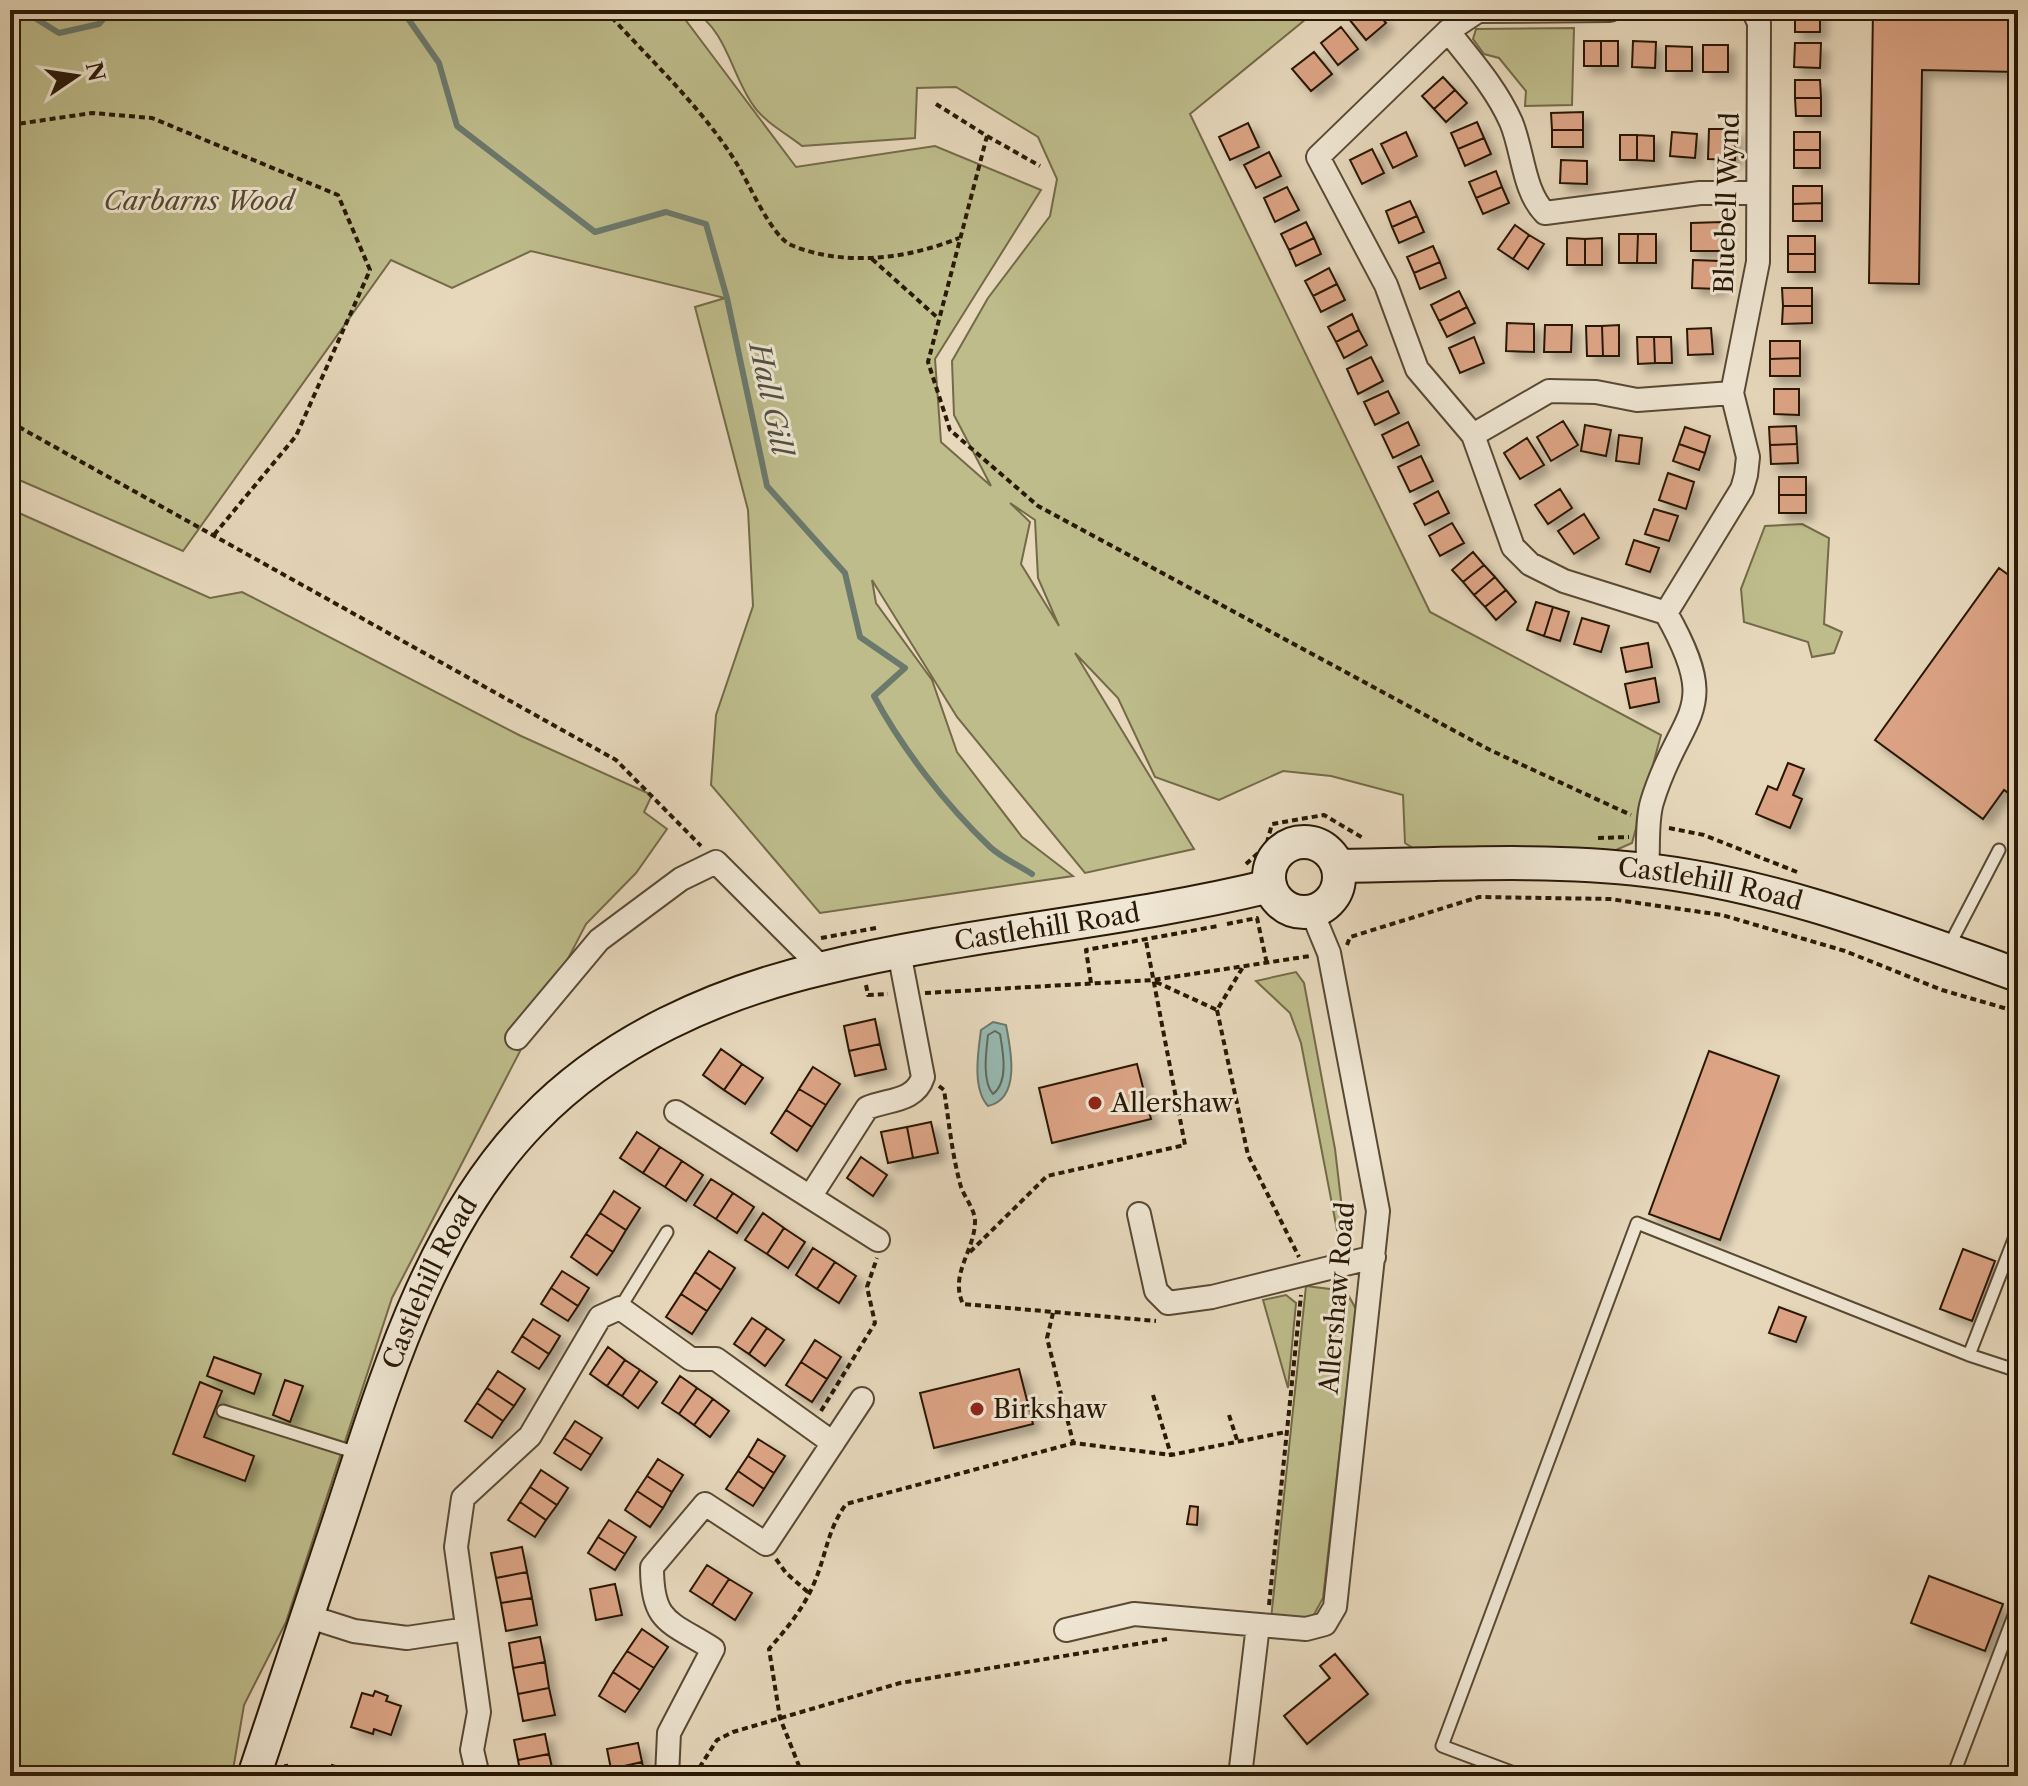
<svg xmlns="http://www.w3.org/2000/svg" width="2028" height="1786" font-family="'Libre Caslon Text',serif">
<defs>
<filter id="shadow"><feDropShadow dx="7" dy="7" stdDeviation="4" flood-color="#0004"/></filter>
</defs>
<rect width="100%" height="100%" fill="#e7d8bc"/>
<filter id="stains"><feTurbulence type="fractalNoise" baseFrequency=".0025" numOctaves="4"/><feColorMatrix values="0 0 0 0 .2 0 0 0 0 .09 0 0 0 0 .02 0 0 0 .5 -.17"/></filter>
<radialGradient id="worn" r=".72"><stop offset=".6" stop-color="#630" stop-opacity="0"/><stop offset="1" stop-color="#630" stop-opacity=".3"/></radialGradient>
<path fill="#bebc8b" stroke="#746a48" stroke-width="2" fill-rule="evenodd" d="M 10,10 L 678,10 L 796,167 L 935,146 L 1041,190 L 935,359 L 941,442 L 991,486 L 954,415 L 952,361 L 988,298 L 1050,216 L 1057,179 L 1038,137 L 956,87 L 917,88 L 915,138 L 802,146 C 787,134 763,121 753,105 C 731,74 727,30 692,10 L 1317,10 L 1190,114 L 1430,612 L 1661,735 L 1632,843 L 1607,854 L 1430,859 L 1405,843 L 1403,795 L 1331,776 L 1283,771 L 1219,800 L 1155,777 L 1118,698 L 1075,653 L 1194,849 L 1085,873 L 957,717 L 872,580 L 876,603 L 932,680 L 957,752 L 1022,837 L 1073,876 L 820,913 L 711,785 L 716,715 L 753,606 L 748,510 L 695,307 L 725,298 L 531,251 L 452,288 L 391,260 L 183,551 L 10,476 ZM 1010,503 L 1035,520 L 1038,578 L 1059,626 L 1021,564 L 1030,522 Z
M 1574,28 L 1572,105 L 1525,106 L 1526,91 L 1499,58 L 1484,54 L 1473,39 L 1476,29 Z
M 10,509 L 210,598 L 242,592 L 521,736 L 652,795 L 644,812 L 667,829 L 636,873 L 586,924 L 392,1298 L 286,1622 L 244,1705 L 232,1776 L 10,1776 Z
M 1802,524 L 1829,538 L 1824,624 L 1842,632 L 1834,653 L 1812,657 L 1808,642 L 1744,622 L 1741,589 L 1765,526 Z
M 1296,972 L 1304,983 L 1335,1149 L 1344,1226 L 1337,1230 L 1301,1043 L 1290,1013 L 1256,981 Z
M 1306,1286 L 1346,1291 L 1356,1309 L 1323,1598 L 1311,1620 L 1271,1619 Z
M 1286,1295 L 1296,1303 L 1288,1388 L 1263,1300 Z"/>
<path fill="#97b9b2" stroke="#6b796d" stroke-width="2" d="M 993,1022 L 1006,1025 C 1011,1050 1021,1099 988,1106 C 972,1089 978,1052 981,1030 Z"/>
<g fill="none" stroke-linecap="round" stroke-linejoin="round">
<path stroke="#60695c" stroke-width="2" d="M 995,1031 L 1000,1034 C 1003,1052 1009,1082 993,1094 C 982,1082 986,1052 988,1035 Z"/>
<path stroke="#6b796d" stroke-width="6" d="M 22,10 L 59,33 L 99,24 L 111,10
M 402,10 L 439,63 L 457,126 L 595,232 L 666,212 L 706,224 L 727,298 L 767,486 L 845,573 L 860,637 L 905,668 L 874,696 C 903,750 946,805 990,847 C 1002,858 1018,865 1032,874"/>
</g>
<path fill="#dca485" stroke="#291906" stroke-width="2" filter="url(#shadow)" d="M 1359,10 L 1375,10 L 1386,23 L 1366,40 L 1349,19 Z
M 1795,10 L 1820,10 L 1820,32 L 1795,32 Z
M 1873,10 L 2018,10 L 2018,72 L 1922,70 L 1919,284 L 1869,283 Z
M 1341,27 L 1358,49 L 1338,65 L 1321,43 Z
M 1584,41 L 1601,41 L 1601,66 L 1584,66 Z
M 1601,41 L 1618,41 L 1618,66 L 1601,66 Z
M 1633,41 L 1656,42 L 1655,68 L 1632,67 Z
M 1795,43 L 1821,43 L 1820,68 L 1794,67 Z
M 1703,45 L 1728,45 L 1728,72 L 1703,72 Z
M 1666,46 L 1692,47 L 1692,71 L 1666,71 Z
M 1314,52 L 1332,74 L 1311,91 L 1292,69 Z
M 1443,77 L 1455,90 L 1434,109 L 1422,96 Z
M 1795,80 L 1820,80 L 1821,98 L 1795,98 Z
M 1455,90 L 1467,103 L 1446,122 L 1434,109 Z
M 1795,98 L 1821,98 L 1821,116 L 1796,116 Z
M 1583,112 L 1583,130 L 1552,130 L 1551,113 Z
M 1477,122 L 1484,138 L 1458,149 L 1451,133 Z
M 1248,123 L 1259,147 L 1230,160 L 1219,137 Z
M 1709,129 L 1736,129 L 1735,160 L 1708,159 Z
M 1552,130 L 1583,130 L 1583,147 L 1552,147 Z
M 1406,132 L 1417,156 L 1393,168 L 1381,144 Z
M 1672,132 L 1697,134 L 1695,158 L 1670,156 Z
M 1794,132 L 1820,132 L 1820,150 L 1794,150 Z
M 1620,135 L 1637,135 L 1637,160 L 1620,160 Z
M 1637,135 L 1654,136 L 1654,161 L 1637,160 Z
M 1484,138 L 1491,154 L 1465,166 L 1458,149 Z
M 1372,149 L 1384,173 L 1362,184 L 1350,160 Z
M 1794,150 L 1820,150 L 1820,168 L 1794,168 Z
M 1269,152 L 1281,176 L 1256,188 L 1244,165 Z
M 1561,160 L 1587,161 L 1587,184 L 1560,183 Z
M 1496,171 L 1502,187 L 1476,198 L 1469,182 Z
M 1793,186 L 1822,186 L 1822,203 L 1793,204 Z
M 1287,187 L 1299,210 L 1275,222 L 1264,198 Z
M 1502,187 L 1509,203 L 1483,214 L 1476,198 Z
M 1410,201 L 1417,216 L 1392,227 L 1386,211 Z
M 1822,203 L 1822,221 L 1793,221 L 1793,204 Z
M 1417,216 L 1424,232 L 1399,243 L 1392,227 Z
M 1306,222 L 1314,238 L 1289,250 L 1281,234 Z
M 1722,222 L 1723,251 L 1691,251 L 1691,223 Z
M 1515,225 L 1529,235 L 1513,259 L 1498,249 Z
M 1619,234 L 1638,234 L 1637,263 L 1619,263 Z
M 1638,234 L 1656,234 L 1656,263 L 1637,263 Z
M 1529,235 L 1544,244 L 1528,269 L 1513,259 Z
M 1788,236 L 1815,236 L 1815,254 L 1788,254 Z
M 1314,238 L 1321,254 L 1296,266 L 1289,250 Z
M 1567,238 L 1585,239 L 1585,265 L 1567,265 Z
M 1602,238 L 1602,265 L 1585,265 L 1585,239 Z
M 1433,246 L 1440,262 L 1414,273 L 1407,257 Z
M 1788,254 L 1815,254 L 1815,272 L 1788,272 Z
M 1693,260 L 1720,261 L 1719,289 L 1692,288 Z
M 1440,262 L 1446,278 L 1420,289 L 1414,273 Z
M 1329,268 L 1337,284 L 1313,296 L 1305,281 Z
M 1337,284 L 1345,300 L 1321,312 L 1313,296 Z
M 1782,288 L 1812,288 L 1812,306 L 1783,306 Z
M 1459,291 L 1467,307 L 1439,321 L 1431,305 Z
M 1783,306 L 1812,306 L 1812,323 L 1782,324 Z
M 1467,307 L 1475,323 L 1447,337 L 1439,321 Z
M 1352,314 L 1359,330 L 1336,342 L 1328,327 Z
M 1507,323 L 1534,324 L 1534,352 L 1506,351 Z
M 1545,325 L 1572,325 L 1571,352 L 1544,352 Z
M 1619,325 L 1619,356 L 1603,356 L 1602,326 Z
M 1586,326 L 1602,326 L 1603,356 L 1587,356 Z
M 1711,328 L 1713,354 L 1688,355 L 1687,329 Z
M 1359,330 L 1367,345 L 1344,358 L 1336,342 Z
M 1474,337 L 1484,363 L 1460,373 L 1449,348 Z
M 1637,337 L 1654,337 L 1655,363 L 1638,364 Z
M 1654,337 L 1671,337 L 1672,363 L 1655,363 Z
M 1770,341 L 1800,341 L 1800,358 L 1770,359 Z
M 1371,357 L 1383,381 L 1358,394 L 1347,369 Z
M 1800,358 L 1800,376 L 1770,376 L 1770,359 Z
M 1774,389 L 1799,389 L 1799,415 L 1774,414 Z
M 1388,391 L 1399,413 L 1375,425 L 1364,402 Z
M 1563,421 L 1578,445 L 1551,461 L 1537,437 Z
M 1408,422 L 1419,445 L 1393,458 L 1382,435 Z
M 1585,425 L 1611,430 L 1606,456 L 1581,451 Z
M 1796,426 L 1797,444 L 1770,445 L 1769,427 Z
M 1685,427 L 1710,436 L 1705,453 L 1679,444 Z
M 1619,435 L 1642,438 L 1639,464 L 1616,461 Z
M 1527,438 L 1544,465 L 1520,479 L 1504,453 Z
M 1679,444 L 1705,453 L 1699,470 L 1673,461 Z
M 1797,444 L 1798,463 L 1771,464 L 1770,445 Z
M 1421,456 L 1433,481 L 1410,492 L 1398,467 Z
M 1668,473 L 1694,482 L 1686,509 L 1659,500 Z
M 1779,477 L 1806,477 L 1806,495 L 1779,495 Z
M 1560,489 L 1572,508 L 1548,524 L 1535,505 Z
M 1438,491 L 1449,513 L 1425,525 L 1414,504 Z
M 1779,495 L 1806,495 L 1806,513 L 1779,513 Z
M 1654,509 L 1678,516 L 1669,541 L 1645,534 Z
M 1584,514 L 1599,538 L 1574,554 L 1558,531 Z
M 1452,523 L 1464,543 L 1440,556 L 1429,536 Z
M 1634,540 L 1659,548 L 1650,572 L 1626,564 Z
M 1473,552 L 1484,565 L 1463,582 L 1452,570 Z
M 1484,565 L 1495,577 L 1474,595 L 1463,582 Z
M 1999,568 L 2018,582 L 2018,800 L 2004,790 L 1983,819 L 1875,740 Z
M 1495,577 L 1506,590 L 1485,607 L 1474,595 Z
M 1506,590 L 1516,602 L 1496,620 L 1485,607 Z
M 1536,602 L 1553,607 L 1544,636 L 1527,630 Z
M 1553,607 L 1569,612 L 1560,641 L 1544,636 Z
M 1582,618 L 1609,626 L 1601,652 L 1574,644 Z
M 1648,643 L 1652,667 L 1626,672 L 1621,648 Z
M 1655,678 L 1659,702 L 1630,708 L 1625,684 Z
M 1788,763 L 1804,769 L 1793,795 L 1802,799 L 1790,828 L 1756,814 L 1768,786 L 1777,790 Z
M 875,1019 L 880,1044 L 849,1051 L 844,1026 Z
M 880,1044 L 886,1069 L 855,1076 L 849,1051 Z
M 721,1049 L 742,1064 L 724,1090 L 703,1075 Z
M 1709,1051 L 1779,1076 L 1720,1240 L 1649,1214 Z
M 742,1064 L 763,1078 L 745,1104 L 724,1090 Z
M 1137,1064 L 1151,1119 L 1052,1143 L 1039,1088 Z
M 813,1067 L 840,1084 L 826,1105 L 799,1089 Z
M 799,1089 L 826,1105 L 812,1127 L 786,1110 Z
M 786,1110 L 812,1127 L 797,1151 L 771,1133 Z
M 931,1122 L 938,1153 L 913,1158 L 907,1127 Z
M 907,1127 L 913,1158 L 888,1163 L 881,1132 Z
M 637,1132 L 660,1147 L 643,1173 L 620,1158 Z
M 660,1147 L 682,1161 L 665,1187 L 643,1173 Z
M 861,1157 L 887,1175 L 873,1196 L 847,1178 Z
M 682,1161 L 703,1175 L 686,1201 L 665,1187 Z
M 711,1179 L 733,1193 L 716,1219 L 694,1205 Z
M 614,1191 L 640,1208 L 626,1230 L 600,1213 Z
M 733,1193 L 754,1207 L 737,1233 L 716,1219 Z
M 600,1213 L 626,1230 L 613,1252 L 586,1234 Z
M 763,1213 L 784,1228 L 767,1254 L 745,1240 Z
M 784,1228 L 805,1242 L 788,1268 L 767,1254 Z
M 586,1234 L 613,1252 L 597,1275 L 571,1257 Z
M 813,1248 L 835,1262 L 817,1289 L 796,1275 Z
M 1963,1249 L 1995,1261 L 1972,1321 L 1940,1309 Z
M 709,1251 L 735,1268 L 721,1290 L 695,1272 Z
M 835,1262 L 856,1276 L 839,1303 L 817,1289 Z
M 562,1271 L 589,1288 L 578,1306 L 551,1288 Z
M 695,1272 L 721,1290 L 707,1311 L 681,1294 Z
M 551,1288 L 578,1306 L 568,1321 L 541,1304 Z
M 681,1294 L 707,1311 L 692,1334 L 666,1317 Z
M 1779,1307 L 1806,1317 L 1796,1342 L 1769,1333 Z
M 752,1318 L 767,1328 L 749,1354 L 734,1344 Z
M 533,1319 L 560,1336 L 549,1354 L 522,1336 Z
M 767,1328 L 784,1340 L 765,1366 L 749,1354 Z
M 522,1336 L 549,1354 L 539,1369 L 512,1352 Z
M 815,1340 L 841,1357 L 827,1379 L 801,1362 Z
M 608,1347 L 625,1360 L 607,1386 L 590,1374 Z
M 214,1357 L 261,1374 L 254,1394 L 207,1376 Z
M 625,1360 L 640,1370 L 622,1396 L 607,1386 Z
M 801,1362 L 827,1379 L 812,1402 L 786,1385 Z
M 1019,1369 L 1033,1424 L 934,1448 L 920,1393 Z
M 640,1370 L 657,1382 L 638,1408 L 622,1396 Z
M 498,1371 L 525,1389 L 514,1406 L 487,1388 Z
M 680,1376 L 697,1388 L 679,1414 L 662,1403 Z
M 285,1380 L 303,1386 L 290,1422 L 273,1415 Z
M 200,1382 L 222,1391 L 204,1437 L 254,1456 L 245,1481 L 173,1454 Z
M 487,1388 L 514,1406 L 503,1421 L 477,1403 Z
M 697,1388 L 713,1399 L 694,1425 L 679,1414 Z
M 713,1399 L 729,1411 L 710,1437 L 694,1425 Z
M 477,1403 L 503,1421 L 492,1438 L 465,1421 Z
M 575,1421 L 602,1438 L 591,1455 L 564,1438 Z
M 564,1438 L 591,1455 L 581,1470 L 554,1453 Z
M 758,1439 L 785,1456 L 774,1473 L 748,1456 Z
M 748,1456 L 774,1473 L 764,1489 L 738,1471 Z
M 658,1459 L 683,1475 L 672,1492 L 647,1476 Z
M 541,1470 L 568,1488 L 557,1505 L 530,1487 Z
M 738,1471 L 764,1489 L 753,1506 L 726,1489 Z
M 647,1476 L 672,1492 L 663,1508 L 637,1491 Z
M 530,1487 L 557,1505 L 546,1520 L 520,1502 Z
M 637,1491 L 663,1508 L 650,1527 L 625,1510 Z
M 520,1502 L 546,1520 L 535,1537 L 508,1520 Z
M 1190,1506 L 1198,1507 L 1197,1525 L 1187,1524 Z
M 609,1520 L 636,1537 L 625,1554 L 598,1537 Z
M 598,1537 L 625,1554 L 615,1570 L 588,1553 Z
M 522,1547 L 527,1572 L 496,1578 L 491,1553 Z
M 707,1565 L 729,1579 L 712,1605 L 690,1591 Z
M 527,1572 L 532,1598 L 501,1603 L 496,1578 Z
M 1929,1576 L 2003,1604 L 1985,1651 L 1911,1623 Z
M 729,1579 L 752,1593 L 735,1620 L 712,1605 Z
M 615,1584 L 622,1615 L 596,1620 L 590,1589 Z
M 532,1598 L 537,1625 L 506,1631 L 501,1603 Z
M 642,1629 L 668,1647 L 654,1668 L 627,1651 Z
M 540,1637 L 545,1662 L 513,1668 L 509,1643 Z
M 627,1651 L 654,1668 L 640,1690 L 613,1672 Z
M 1335,1654 L 1368,1694 L 1307,1744 L 1284,1716 L 1330,1678 L 1320,1666 Z
M 545,1662 L 549,1688 L 518,1694 L 513,1668 Z
M 613,1672 L 640,1690 L 625,1712 L 599,1696 Z
M 549,1688 L 555,1715 L 523,1721 L 518,1694 Z
M 375,1691 L 388,1696 L 386,1701 L 401,1706 L 391,1735 L 374,1729 L 373,1734 L 351,1727 L 362,1693 L 373,1696 Z
M 545,1734 L 549,1754 L 518,1760 L 514,1740 Z
M 638,1743 L 642,1762 L 611,1769 L 607,1749 Z
M 549,1754 L 553,1772 L 521,1776 L 518,1760 Z
M 642,1762 L 645,1776 L 612,1776 L 611,1769 Z
M 332,1765 L 363,1774 L 363,1776 L 329,1776 Z"/>
<g fill="none" stroke-linecap="round" stroke-linejoin="round">
<defs>
<path id="service" d="M 1949,946 L 1999,850
M 620,1308 L 667,1232
M 1969,1355 L 2018,1229
M 223,1411 L 360,1454
M 1522,1776 L 1442,1746 L 1637,1223 L 1969,1355 L 2018,1371
M 1953,1776 L 2018,1605"/>
<path id="minor" d="M 1610,10 L 1478,11 L 1448,31 L 1318,157 L 1386,285 L 1417,369 L 1473,435 L 1513,547 L 1530,564 L 1564,581 L 1666,613 C 1724,715 1680,709 1652,802 C 1646,822 1649,849 1647,870
M 1448,31 C 1470,59 1496,88 1511,122 C 1523,150 1523,191 1545,213 L 1700,193 L 1757,193
M 1473,435 L 1549,391 L 1596,392 L 1637,400 L 1732,393
M 1666,613 L 1742,489 L 1746,475 L 1748,457 L 1732,393 L 1758,262 L 1759,23 L 1753,10
M 517,1038 L 599,940 L 681,879 L 716,862 L 822,968
M 676,1112 L 878,1240
M 810,1197 L 867,1108 C 888,1099 915,1102 923,1077 L 899,952
M 1139,1214 L 1156,1291 L 1168,1303 L 1212,1297 L 1374,1257
M 307,1616 L 354,1631 L 407,1638 L 467,1629
M 1066,1630 L 1134,1614 L 1306,1629 L 1325,1624 L 1335,1607 L 1378,1211 L 1329,953 L 1312,912
M 478,1776 L 472,1750 L 479,1712 L 456,1547 L 463,1498 L 530,1436 L 600,1317 L 620,1308 L 691,1359 L 716,1359 L 833,1443
M 667,1776 L 669,1733 L 713,1649 C 669,1621 652,1623 652,1567 L 705,1504 L 766,1544 L 862,1399
M 1240,1776 L 1258,1625"/>
<g id="secondary">
<circle cx="1304" cy="877" r="35"/>
<path id="s1" d="M 1338,866 C 1440,865 1544,858 1646,870 C 1776,885 1896,932 2018,975"/>
<path id="s2" d="M 254,1776 C 283,1690 311,1604 340,1518 C 385,1381 430,1225 533,1120 C 610,1040 717,993 824,968 C 971,932 1123,922 1270,886"/>
</g>
</defs>
<use href="#service" stroke="#584934" stroke-width="15"/>
<use href="#minor" stroke="#584934" stroke-width="26"/>
<use href="#secondary" stroke="#291906" stroke-width="36"/>
<path stroke="#291906" stroke-width="4" stroke-dasharray="6 4" stroke-linecap="butt" d="M 605,10 C 649,59 702,107 737,164 C 749,183 771,236 791,245 C 843,267 908,259 959,238
M 936,104 L 987,136 L 928,362 L 950,430 L 1038,506 L 1490,750 L 1631,815
M 10,125 L 92,113 L 152,118 L 338,195 L 370,270 L 296,436 L 213,536
M 987,136 L 1040,166
M 872,259 L 939,319
M 10,422 L 616,760 L 701,846
M 1669,828 L 1704,835 L 1797,872
M 1598,838 L 1629,837
M 1246,864 L 1266,846 L 1272,824 L 1324,815 L 1363,838
M 1227,924 L 1257,918 L 1267,964
M 821,938 L 876,928
M 1347,945 L 1350,937 L 1479,897 L 1610,899 L 1722,915 L 1845,951 L 1942,990 L 2018,1012
M 1156,982 L 1217,1010 L 1243,967
M 1091,983 L 1086,950 L 1218,926
M 866,985 L 868,995 L 888,994
M 925,993 L 1153,980 L 1310,956
M 1217,1010 L 1248,1155 L 1299,1257
M 939,1086 L 944,1090 C 949,1122 952,1155 961,1187 C 965,1198 975,1210 975,1221 C 975,1251 949,1274 963,1304 L 1156,1321
M 970,1252 L 1047,1176 L 1185,1145 L 1146,941
M 1053,1313 L 1047,1338 L 1073,1442
M 1153,1395 L 1171,1455
M 821,1411 L 875,1323 L 867,1287 L 877,1258
M 1229,1415 L 1238,1443
M 776,1559 L 786,1573 L 809,1593
M 1269,1605 L 1301,1295
M 286,1764 L 287,1776
M 694,1776 L 717,1740 L 733,1732 L 900,1683 L 1167,1639
M 803,1776 L 780,1718 L 769,1649 C 788,1627 804,1608 815,1581 C 827,1552 827,1531 846,1504 L 1074,1443 L 1171,1455 L 1286,1432"/>
<use href="#service" stroke="#efe6d3" stroke-width="11"/>
<use href="#minor" stroke="#efe6d3" stroke-width="22"/>
<use href="#secondary" stroke="#efe6d3" stroke-width="32"/>
</g>
<g fill="#8f2418" stroke="#efe6d3" stroke-width="3">
<circle cx="1095" cy="1103" r="8"/>
<circle cx="977" cy="1409" r="8"/>
</g>
<g text-anchor="middle" dominant-baseline="central" stroke-width="6" stroke-linejoin="round" paint-order="stroke">
<g font-size="26" font-style="italic" fill="#564a2e" stroke="#efe6d3">
<text x="199" y="201">Carbarns Wood</text>
</g>
<g font-size="26" fill="#291906" stroke="#efe6d3">
<text transform="translate(1727 203) rotate(-88)">Bluebell Wynd</text>
<text stroke="none"><textPath href="#s1" startOffset="374">Castlehill Road</textPath></text>
<text stroke="none"><textPath href="#s2" startOffset="1278">Castlehill Road</textPath></text>
<text stroke="none"><textPath href="#s2" startOffset="524">Castlehill Road</textPath></text>
<text transform="translate(1337 1298) rotate(-85)">Allershaw Road</text>
</g>
<g font-size="26" fill="#291906" stroke="#efe6d3" text-anchor="start">
<text x="1111" y="1103">Allershaw</text>
<text x="993" y="1409">Birkshaw</text>
</g>
<g font-size="28" font-style="italic" fill="#505142" stroke="#efe6d3">
<text transform="translate(771 399) rotate(78)">Hall Gill</text>
</g>
</g>
<rect width="2028" height="1786" fill="none" stroke="#e7d8bc" stroke-width="40"/>
<rect x="12" y="12" width="2004" height="1762" fill="none" stroke="#291906" stroke-width="4"/>
<rect x="20" y="20" width="1988" height="1746" fill="none" stroke="#291906" stroke-width="2"/>
<g transform="translate(76 76) rotate(77)" stroke="#efe6d3" stroke-width="6" paint-order="stroke">
<path d="M0-6L14 30L0 20L-14 30Z" fill="#291906"/>
<text y="-12" font-size="22" font-weight="bold" text-anchor="middle" fill="#291906">N</text>
</g>
<rect width="100%" height="100%" filter="url(#stains)"/>
<rect width="100%" height="100%" fill="url(#worn)"/>
</svg>
